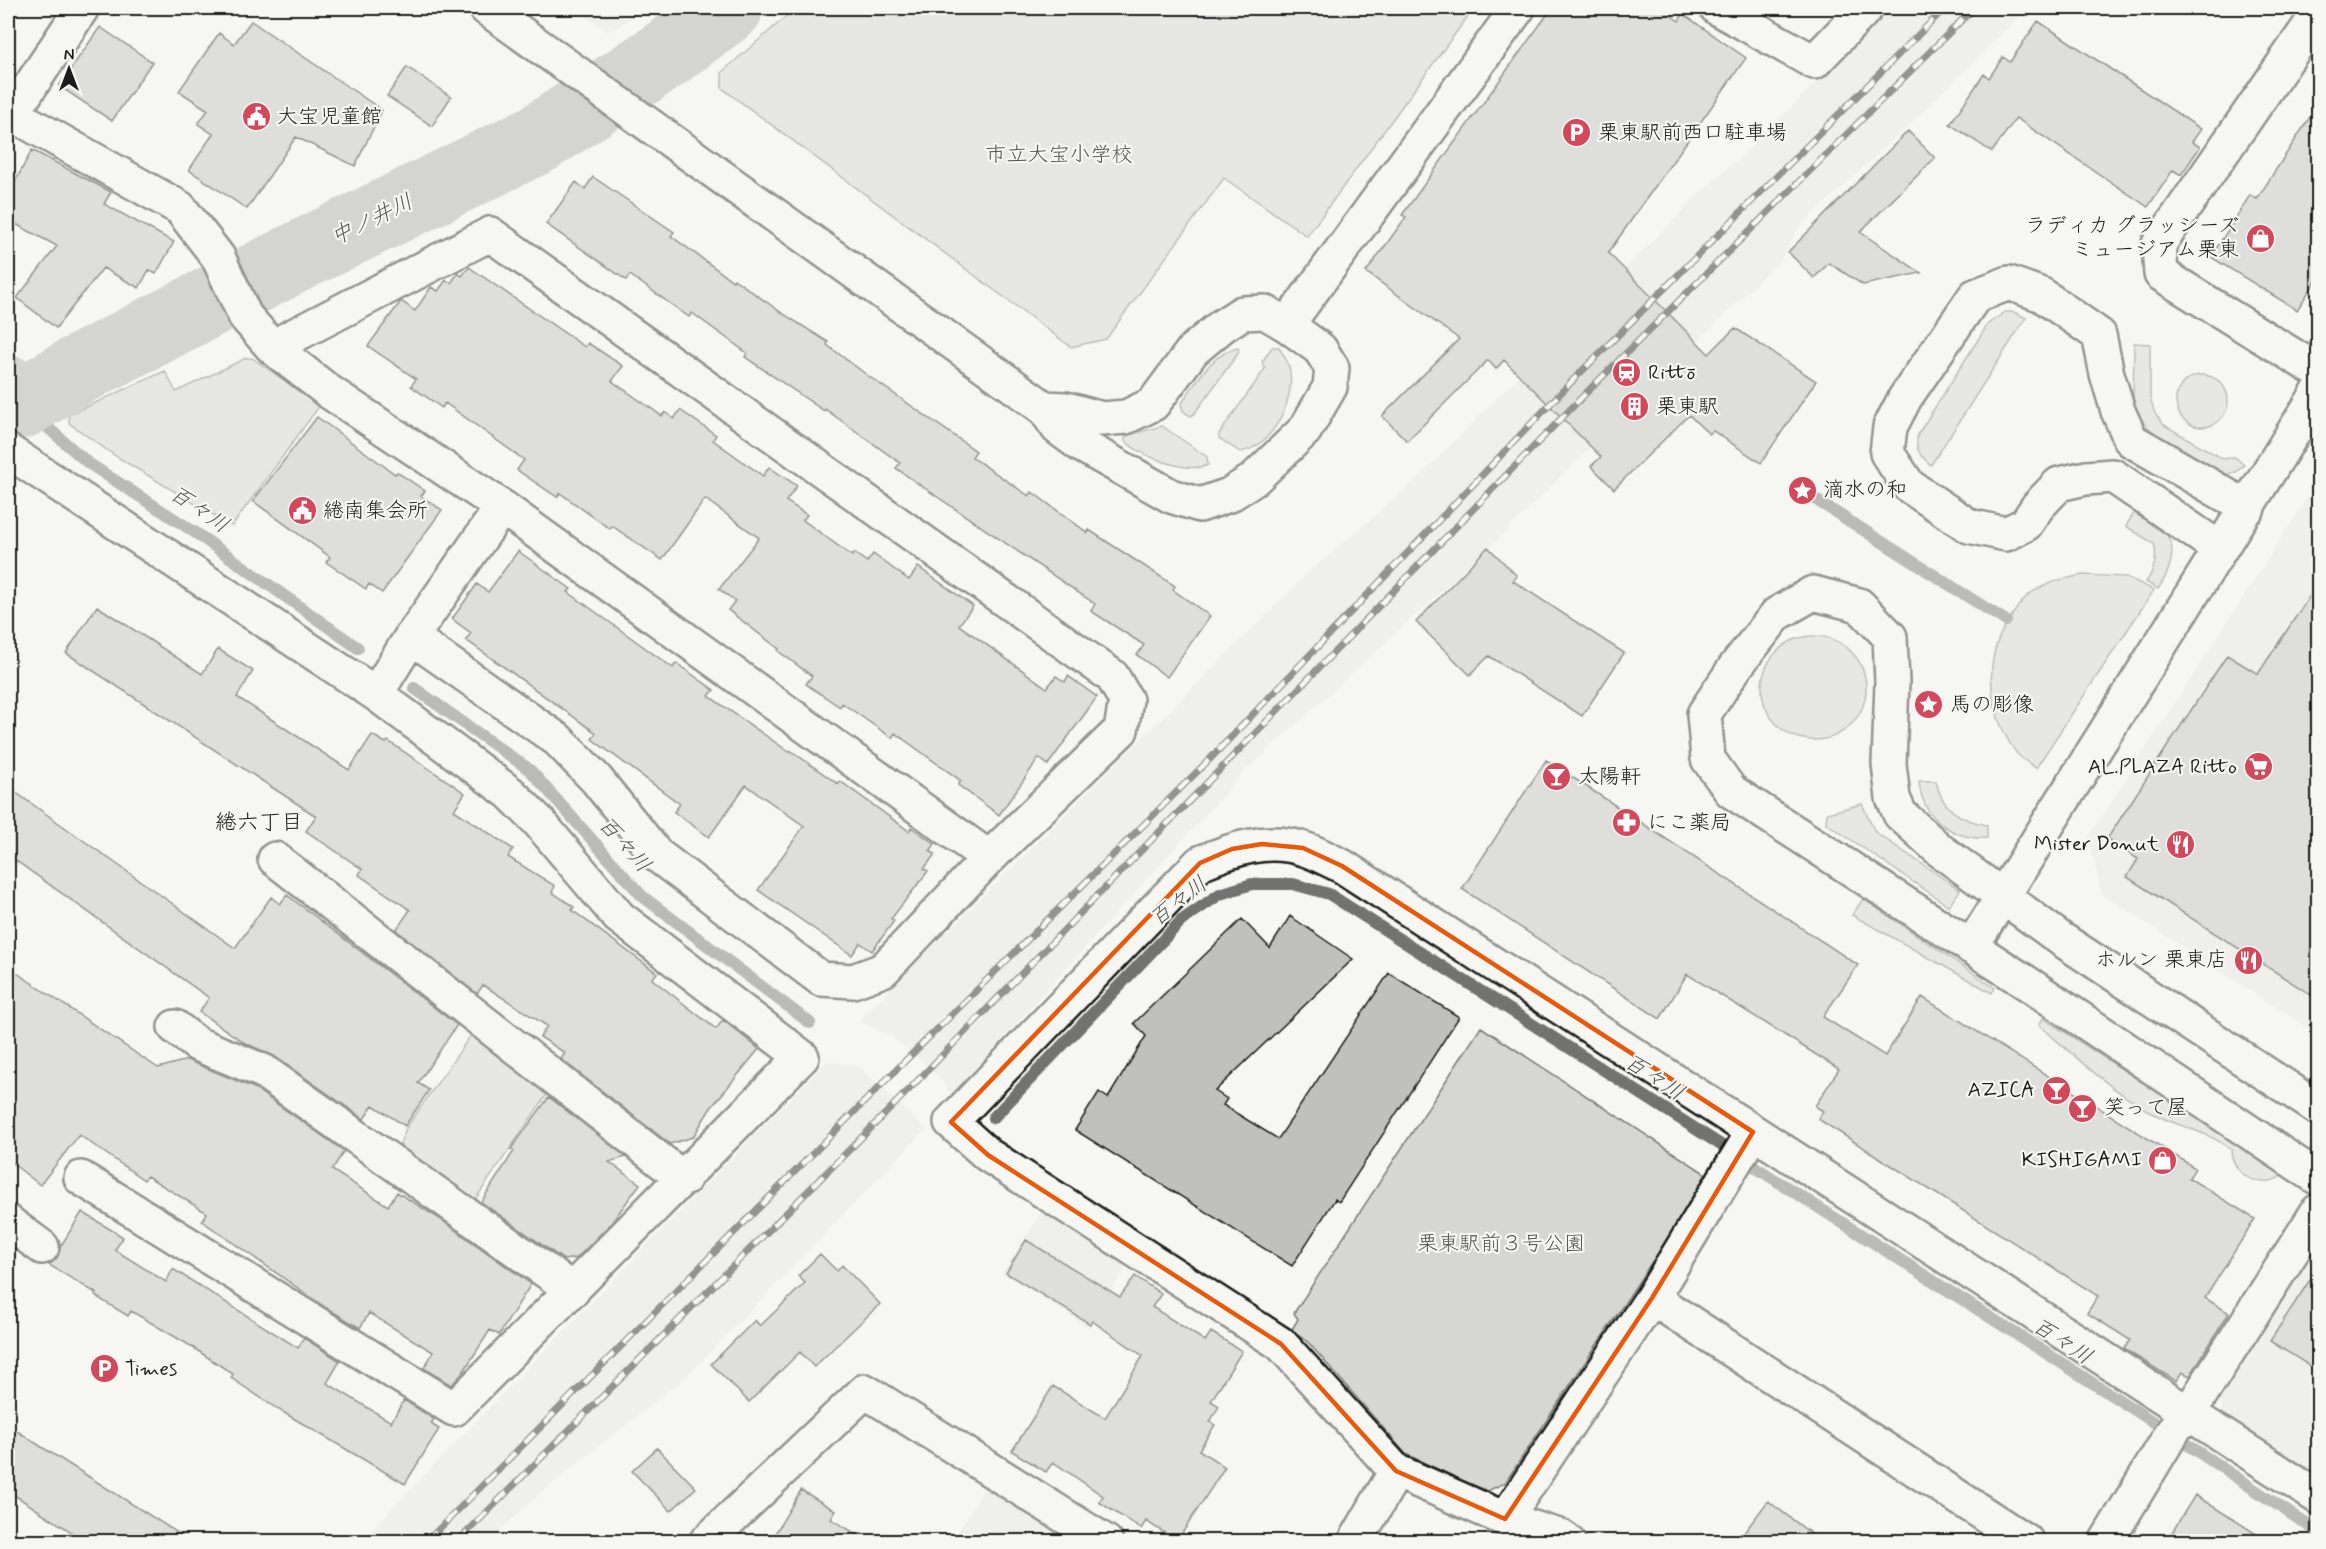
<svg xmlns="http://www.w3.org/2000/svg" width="2326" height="1549" font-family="Mynerve,'Klee One',sans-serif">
<rect width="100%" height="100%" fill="#f6f6f2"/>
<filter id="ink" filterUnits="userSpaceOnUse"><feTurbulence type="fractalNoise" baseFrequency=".0167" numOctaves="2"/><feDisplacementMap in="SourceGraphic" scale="12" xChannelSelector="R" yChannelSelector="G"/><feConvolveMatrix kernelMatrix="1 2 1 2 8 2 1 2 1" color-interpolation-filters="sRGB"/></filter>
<g filter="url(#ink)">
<path fill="#e6e6e2" d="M 573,8 L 649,8 L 609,32 Z
M 1891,8 L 2028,8 L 1907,127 L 1798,228 L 1781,259 L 1492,545 L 1246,770 L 952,1094 L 937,1075 L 892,1037 L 858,1021 L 1306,575 L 1420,476 L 1713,180 L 1738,160 Z
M 2318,481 L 2318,1035 L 2102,894 L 2088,838 Z
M 827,1061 L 860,1067 L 926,1129 L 687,1376 L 543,1491 L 489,1541 L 361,1541 L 546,1349 Z
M 1041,1212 L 1126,1267 L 1089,1328 L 1003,1273 Z
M 2318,1247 L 2318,1479 L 2222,1417 L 2221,1397 Z
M 989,1480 L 1085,1542 L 952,1542 Z"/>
<path fill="#d6d6d2" stroke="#797977" stroke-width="1.5" d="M 796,8 L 1474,8 L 1307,236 L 1224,178 L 1106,339 L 1071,347 L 722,88 L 722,72 Z
M 2005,312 L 2014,312 L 2026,318 L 1931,465 C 1920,456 1914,449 1918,434 L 1988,324 Z
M 2134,343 L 2150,344 L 2150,398 L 2155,414 L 2164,425 L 2223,459 L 2235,457 L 2244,465 L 2236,472 L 2219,476 C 2192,458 2147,436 2133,408 Z
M 1272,347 L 1279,347 C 1282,353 1286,358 1288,364 C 1299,394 1273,448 1240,452 L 1219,438 L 1219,434 L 1265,369 L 1262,362 Z
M 1238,348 L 1239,352 L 1194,414 L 1190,416 L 1183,411 L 1181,404 C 1196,383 1211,353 1238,348 Z
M 246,358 L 252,358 L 320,405 L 232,526 L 114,455 L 69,423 L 69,415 L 165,371 L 176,392 Z
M2176 401a26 26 0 1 1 52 0a26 26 0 1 1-52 0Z
M 1162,426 L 1207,457 L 1208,465 C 1187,474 1141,456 1125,441 L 1125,436 Z
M 2135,511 C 2145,518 2160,525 2167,535 C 2178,551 2168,575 2158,589 L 2146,582 C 2154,571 2158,557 2154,544 L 2126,526 Z
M 2083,575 L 2126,577 L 2154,590 L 2036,768 C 2029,763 2019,758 2015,751 C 1986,709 1982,654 2013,614 C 2017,608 2022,601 2027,596 C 2044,583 2062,579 2083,575 Z
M1762 688a52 52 0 1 1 104 0a52 52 0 1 1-104 0Z
M 1919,781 L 1936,781 C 1941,809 1960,820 1987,825 L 1987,838 C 1952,840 1921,816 1919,781 Z
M 1862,804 L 1875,832 L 1960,890 L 1949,906 L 1826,823 L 1827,813 Z
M 1863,899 L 1995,988 L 1992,993 L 1852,915 Z
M 2043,1018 L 2283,1174 C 2263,1193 2231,1175 2231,1149 C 2205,1130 2178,1127 2152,1113 C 2110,1090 2075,1056 2039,1025 Z
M 1481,1027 L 1709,1176 L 1505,1483 L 1485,1492 L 1406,1454 L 1307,1341 L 1291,1331 L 1298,1319 L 1294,1313 Z
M 471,1035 L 548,1093 L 474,1201 L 397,1152 L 406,1128 Z"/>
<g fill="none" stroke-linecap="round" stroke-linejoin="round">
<path stroke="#727271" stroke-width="12" d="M 21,404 L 88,463 L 193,531 L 358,648
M 1810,496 L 2006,621
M 414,688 L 530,770 L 642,896 L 810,1023
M 993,1118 L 1181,921 L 1220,894 L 1252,884 L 1293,884 L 1329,894 L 2155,1423 L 2318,1532"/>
<path stroke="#acaca9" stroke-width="70" d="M 8,390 L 21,404 L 78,370 L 293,259 L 538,139 L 662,57 L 728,8"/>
</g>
<path fill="#c0c0bd" stroke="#1c1c1c" stroke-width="1.5" d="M 1552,8 L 1660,8 L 1679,21 L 1683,14 L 1746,58 L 1608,253 L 1709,354 L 1735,328 L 1816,381 L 1761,463 L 1713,431 L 1709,434 L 1689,415 L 1614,489 L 1591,466 L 1601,457 L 1504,360 L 1496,369 L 1488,360 L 1407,441 L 1382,416 L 1459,339 L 1366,272 L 1406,217 L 1402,215 Z
M 251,21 L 382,110 L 355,166 L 296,137 L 247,209 L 189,170 L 213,134 L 198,124 L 208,110 L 179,91 L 219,33 L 234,44 Z
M 2038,21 L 2201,129 L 2192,142 L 2200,147 L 2181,175 L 2173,170 L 2148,207 L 2016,118 L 1992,152 L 1950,124 L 1984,74 L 1989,78 L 2003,57 L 2010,62 Z
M 100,27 L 152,62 L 112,121 L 59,86 Z
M 407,67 L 451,97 L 432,126 L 387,96 Z
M 2319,103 L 2319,276 L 2297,310 L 2211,257 L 2250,195 L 2257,199 Z
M 1908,131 L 1935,158 L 1860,232 L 1921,273 L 1863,285 L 1829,263 L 1814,278 L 1788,252 Z
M 32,150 L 111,192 L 104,204 L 174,242 L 156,274 L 149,270 L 139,288 L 103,268 L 56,328 L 17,298 L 57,246 L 8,220 L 8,195 Z
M 593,177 L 674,232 L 671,236 L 733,281 L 734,279 L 782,313 L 828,342 L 827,345 L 867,375 L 976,451 L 972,457 L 1029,496 L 1032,492 L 1088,533 L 1089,530 L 1175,586 L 1173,590 L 1210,616 L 1167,677 L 1137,655 L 1144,645 L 1091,611 L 1095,604 L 920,485 L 896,468 L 900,463 L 825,409 L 824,411 L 745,357 L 747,353 L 692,313 L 689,317 L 630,275 L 626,280 L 546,224 L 576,182 L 585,189 Z
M 469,267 L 585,347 L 588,343 L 623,366 L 612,381 L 662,416 L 665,412 L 674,419 L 680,410 L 716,435 L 713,440 L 763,476 L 769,467 L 797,486 L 786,501 L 807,515 L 803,520 L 852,556 L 854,553 L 867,562 L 873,554 L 909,580 L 918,567 L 973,606 L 959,625 L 1047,688 L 1056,676 L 1065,682 L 1068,676 L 1097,697 L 1048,765 L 1039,758 L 999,815 L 958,785 L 961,781 L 895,733 L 892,738 L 842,703 L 840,707 L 806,684 L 812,676 L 778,651 L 779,649 L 728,610 L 735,601 L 719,589 L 759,538 L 705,499 L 662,560 L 612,526 L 610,529 L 560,493 L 557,497 L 517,470 L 524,460 L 445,403 L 442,408 L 411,386 L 416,379 L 368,346 L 401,301 L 415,311 L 431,287 L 438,291 L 446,280 L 451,283 L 458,273 L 462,276 Z
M 317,417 L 395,474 L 397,472 L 425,491 L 421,496 L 442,510 L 382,593 L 369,584 L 366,589 L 326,562 L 330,557 L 253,501 Z
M 1488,547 L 1517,576 L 1513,581 L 1624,653 L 1582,716 L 1489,656 L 1470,675 L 1416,622 Z
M 518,551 L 571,589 L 568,592 L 673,668 L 676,663 L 714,690 L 709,696 L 789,752 L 790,750 L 838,784 L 840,781 L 909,831 L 911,827 L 935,844 L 930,851 L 935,854 L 924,869 L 928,871 L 891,919 L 894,921 L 872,951 L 860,943 L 852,955 L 758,890 L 804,826 L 746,785 L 709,837 L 674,812 L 680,804 L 592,739 L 596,733 L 466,640 L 471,633 L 452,619 L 477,584 L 488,592 Z
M 2319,582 L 2319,1000 L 2127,877 L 2138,859 L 2107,839 L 2227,655 L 2258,674 Z
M 97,606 L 202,674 L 218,649 L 253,671 L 237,697 L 349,770 L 372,735 L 386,743 L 388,741 L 465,793 L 454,810 L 513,849 L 508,857 L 555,886 L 552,892 L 574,907 L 572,910 L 657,973 L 652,979 L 716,1029 L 723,1020 L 759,1049 L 710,1109 L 693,1137 L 670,1144 L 561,1059 L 565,1053 L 540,1037 L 547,1026 L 483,985 L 477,994 L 396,930 L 410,910 L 359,875 L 362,869 L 306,831 L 316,816 L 66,653 Z
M 1546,760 L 1858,965 L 1823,1017 L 1885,1056 L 1922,997 L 2195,1168 L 2189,1178 L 2255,1219 L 2205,1298 L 2229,1313 L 2190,1376 L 2182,1372 L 2176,1381 L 2124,1349 L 2130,1340 L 2087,1313 L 2098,1296 L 1818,1119 L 1823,1111 L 1815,1106 L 1839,1069 L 1687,974 L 1660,1019 L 1462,889 Z
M 8,787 L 235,948 L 271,897 L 280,904 L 287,895 L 457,1025 L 418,1083 L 429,1090 L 405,1126 L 373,1105 L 364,1119 L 274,1056 L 245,1043 L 199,1012 L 209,998 L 8,855 Z
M 1290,916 L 1353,959 L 1215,1091 L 1227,1099 L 1223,1105 L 1278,1139 L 1389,973 L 1459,1017 L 1339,1202 L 1335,1199 L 1292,1266 L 1075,1130 L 1099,1092 L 1108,1098 L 1146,1036 L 1134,1023 L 1242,919 L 1270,948 Z
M 8,967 L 158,1068 L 187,1060 L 254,1088 L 344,1151 L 332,1170 L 388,1206 L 397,1192 L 440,1219 L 531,1284 L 499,1335 L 490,1330 L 462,1374 L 451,1385 L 424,1368 L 433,1352 L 369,1313 L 360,1328 L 325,1307 L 202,1221 L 207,1213 L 147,1176 L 144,1180 L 79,1135 L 40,1185 L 8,1160 Z
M 549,1097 L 626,1157 L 609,1162 L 640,1184 L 612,1222 L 577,1258 L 564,1260 L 481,1202 L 514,1151 L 511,1149 Z
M 82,1212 L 123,1237 L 115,1250 L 166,1282 L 173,1269 L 298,1348 L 304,1338 L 340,1361 L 327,1383 L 391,1422 L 404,1400 L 434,1419 L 431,1424 L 439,1429 L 405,1484 L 276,1408 L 231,1378 L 233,1374 L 189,1345 L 131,1311 L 128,1316 L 95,1296 L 96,1293 L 49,1265 L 57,1258 L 60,1247 Z
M 1026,1240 L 1120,1297 L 1135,1276 L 1161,1294 L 1152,1307 L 1205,1341 L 1211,1332 L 1242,1351 L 1211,1401 L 1219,1406 L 1210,1422 L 1215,1425 L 1199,1450 L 1225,1467 L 1177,1541 L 1146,1521 L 1141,1529 L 1099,1502 L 1103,1496 L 1053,1462 L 1046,1472 L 1012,1451 L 1053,1386 L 1105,1418 L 1143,1356 L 1092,1321 L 1090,1324 L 1006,1273 Z
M 820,1254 L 837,1271 L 842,1265 L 880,1304 L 814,1367 L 800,1352 L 749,1402 L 711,1364 L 755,1320 L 760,1326 L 805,1283 L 798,1276 Z
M 2319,1266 L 2319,1372 L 2270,1341 Z
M 8,1425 L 37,1444 L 192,1542 L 87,1542 L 8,1491 Z
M 657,1448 L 696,1488 L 671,1511 L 632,1471 Z
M 801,1490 L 836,1511 L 831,1519 L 870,1542 L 770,1542 Z
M 2195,1495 L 2269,1542 L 2166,1542 Z
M 1768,1501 L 1822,1542 L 1737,1542 Z"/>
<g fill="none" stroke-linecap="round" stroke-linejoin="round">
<defs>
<path id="minor" d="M 486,8 L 1044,408 L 1058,428 L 1081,445 L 1171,496 L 1200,505 L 1229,495 L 1253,480 L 1305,430 L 1330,387 L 1332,368 L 1320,349 L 1287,325 L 1265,312 L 1242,313 L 1222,326 L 1193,350 L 1153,404 L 1126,417 L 1102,419 L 1066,409 L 1044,408
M 1717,8 L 1814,62 L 1866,8
M 2318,14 L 2159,244 L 2161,274 L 2318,371
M 12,114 L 180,208 L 218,257 L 245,316 L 272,347 L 328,391 L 502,507 L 989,858
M 1287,325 L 1518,8
M 272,347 L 490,234 L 1112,676 L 1126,700 L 1121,730 L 989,858 L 883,970 L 853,981 L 821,979 L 657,855 L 596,779 L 558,740 L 411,637
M 8,451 L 376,694 L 510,793 L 539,822 L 619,917 L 802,1057 L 454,1409 L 81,1178
M 2220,549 L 2113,476 L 2086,478 L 2059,484 L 2038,506 L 2026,524 L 2006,534 L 1969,526 L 1909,486 L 1887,453 L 1890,427 L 1905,398 L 1975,296 L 2009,283 L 2042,295 L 2099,335 L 2107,374 L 2118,411 L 2131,440 L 2248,508
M 376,694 L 408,642 L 502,507
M 275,859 L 684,1179
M 1971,947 L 2318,393
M 175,1027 L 197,1044 L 263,1071 L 573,1290
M 2318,1108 L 2061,939 L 1941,851 L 1900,814 L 1893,798 L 1889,764 L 1892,682 L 1890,637 L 1859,605 L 1813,593 L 1777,614 L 1736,666 L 1704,714 L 1708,759 L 1731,791 L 2030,985 L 2318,1178
M 8,1222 L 42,1247
M 1652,1298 L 2027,1542
M 1505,1519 L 1652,1298 L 1753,1132
M 706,1542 L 865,1391 L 1106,1542
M 1355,1542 L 1396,1471
M 1568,1542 L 1562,1537 L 1505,1519 L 1396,1471 L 1281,1344 L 988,1155 L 951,1122 L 1200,863 C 1233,849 1267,837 1304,849 C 1317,853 1329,860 1342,866 L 2318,1497
M 2106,1542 L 2178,1423 L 2188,1414 L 2318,1211"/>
<path id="major" d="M 8,120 L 82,8"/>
</defs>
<use href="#minor" stroke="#1c1c1c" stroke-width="38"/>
<use href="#major" stroke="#1c1c1c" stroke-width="38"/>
<use href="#minor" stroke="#f6f6f2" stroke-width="33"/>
<use href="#major" stroke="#f6f6f2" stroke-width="33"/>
<defs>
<path id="rail" d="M 426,1542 L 904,1062 L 1211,758 L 1576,377 L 1945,8
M 457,1542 L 889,1110 L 1587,392 L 1974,8"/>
</defs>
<use href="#rail" stroke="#1c1c1c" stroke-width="7"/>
<use href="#rail" stroke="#f6f6f2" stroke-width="4.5" stroke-dasharray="14" stroke-linecap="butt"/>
</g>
</g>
<path d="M0 0H2326V1549H0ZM 1262,844 L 1303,848 L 1342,866 L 1753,1132 L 1652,1298 L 1505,1519 L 1396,1471 L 1281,1344 L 988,1155 L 951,1122 L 1200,863 L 1232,849 Z" fill="#f6f6f2" fill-opacity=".55" fill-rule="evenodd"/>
<path fill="none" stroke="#e8590c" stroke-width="4.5" stroke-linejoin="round" d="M 1262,844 L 1303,848 L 1342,866 L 1753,1132 L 1652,1298 L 1505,1519 L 1396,1471 L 1281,1344 L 988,1155 L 951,1122 L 1200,863 L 1232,849 Z"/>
<defs>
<symbol id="civic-disc" viewBox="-11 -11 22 22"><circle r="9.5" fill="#d1495b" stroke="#f6f6f2"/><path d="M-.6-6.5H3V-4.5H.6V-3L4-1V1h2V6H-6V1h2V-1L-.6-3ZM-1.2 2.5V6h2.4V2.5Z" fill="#fff"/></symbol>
<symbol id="parking-disc" viewBox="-11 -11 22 22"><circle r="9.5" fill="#d1495b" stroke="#f6f6f2"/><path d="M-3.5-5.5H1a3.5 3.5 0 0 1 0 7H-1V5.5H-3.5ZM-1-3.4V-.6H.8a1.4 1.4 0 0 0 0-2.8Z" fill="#fff"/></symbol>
<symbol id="shop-disc" viewBox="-11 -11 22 22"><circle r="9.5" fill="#d1495b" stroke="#f6f6f2"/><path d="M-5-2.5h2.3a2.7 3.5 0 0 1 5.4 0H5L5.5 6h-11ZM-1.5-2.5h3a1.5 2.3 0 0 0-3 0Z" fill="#fff"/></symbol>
<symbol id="station-disc" viewBox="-11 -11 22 22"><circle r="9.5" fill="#d1495b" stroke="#f6f6f2"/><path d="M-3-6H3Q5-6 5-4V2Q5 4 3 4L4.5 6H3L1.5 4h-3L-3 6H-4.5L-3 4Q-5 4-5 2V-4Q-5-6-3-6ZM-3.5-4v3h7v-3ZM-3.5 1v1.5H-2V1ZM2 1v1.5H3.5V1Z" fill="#fff"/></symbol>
<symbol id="building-disc" viewBox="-11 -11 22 22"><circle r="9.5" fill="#d1495b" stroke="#f6f6f2"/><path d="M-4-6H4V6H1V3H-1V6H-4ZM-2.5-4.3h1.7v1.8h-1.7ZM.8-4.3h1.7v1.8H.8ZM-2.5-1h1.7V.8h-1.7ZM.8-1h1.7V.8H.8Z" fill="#fff"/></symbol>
<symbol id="sight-disc" viewBox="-11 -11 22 22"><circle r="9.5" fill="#d1495b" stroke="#f6f6f2"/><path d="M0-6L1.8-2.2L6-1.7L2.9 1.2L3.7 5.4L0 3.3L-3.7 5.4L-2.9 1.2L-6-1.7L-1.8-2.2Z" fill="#fff"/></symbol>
<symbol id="supermarket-disc" viewBox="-11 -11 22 22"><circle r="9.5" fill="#d1495b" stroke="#f6f6f2"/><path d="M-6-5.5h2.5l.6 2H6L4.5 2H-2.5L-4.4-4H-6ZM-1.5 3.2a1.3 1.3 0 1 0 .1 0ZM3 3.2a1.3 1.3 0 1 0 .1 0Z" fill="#fff"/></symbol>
<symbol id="bar-disc" viewBox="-11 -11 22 22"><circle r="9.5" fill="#d1495b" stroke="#f6f6f2"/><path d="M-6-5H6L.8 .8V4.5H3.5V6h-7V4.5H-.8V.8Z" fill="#fff"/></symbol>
<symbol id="pharmacy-disc" viewBox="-11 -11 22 22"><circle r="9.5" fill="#d1495b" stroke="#f6f6f2"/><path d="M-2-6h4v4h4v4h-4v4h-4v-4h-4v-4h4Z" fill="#fff"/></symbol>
<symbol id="restaurant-disc" viewBox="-11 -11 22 22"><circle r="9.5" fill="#d1495b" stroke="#f6f6f2"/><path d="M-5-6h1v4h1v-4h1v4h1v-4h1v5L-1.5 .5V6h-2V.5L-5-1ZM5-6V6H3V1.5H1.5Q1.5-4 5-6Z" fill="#fff"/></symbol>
</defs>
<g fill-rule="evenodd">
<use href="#civic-disc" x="240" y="100" width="33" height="33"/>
<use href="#parking-disc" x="1560" y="116" width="33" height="33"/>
<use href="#shop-disc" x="2244" y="222" width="33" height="33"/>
<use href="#station-disc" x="1610" y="356" width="33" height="33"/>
<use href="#building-disc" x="1618" y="390" width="33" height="33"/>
<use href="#sight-disc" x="1786" y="474" width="33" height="33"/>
<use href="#civic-disc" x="286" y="494" width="33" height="33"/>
<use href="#sight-disc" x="1912" y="688" width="33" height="33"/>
<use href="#supermarket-disc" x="2242" y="750" width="33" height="33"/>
<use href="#bar-disc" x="1540" y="760" width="33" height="33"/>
<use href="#pharmacy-disc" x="1610" y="806" width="33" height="33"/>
<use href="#restaurant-disc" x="2164" y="828" width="33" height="33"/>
<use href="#restaurant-disc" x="2232" y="944" width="33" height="33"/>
<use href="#bar-disc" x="2040" y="1074" width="33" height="33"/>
<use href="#bar-disc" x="2066" y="1092" width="33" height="33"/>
<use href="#shop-disc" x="2146" y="1144" width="33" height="33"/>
<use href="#parking-disc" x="88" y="1352" width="33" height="33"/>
</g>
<g text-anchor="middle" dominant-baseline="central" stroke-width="4.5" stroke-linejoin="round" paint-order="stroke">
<g font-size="21" fill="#1c1c1c" stroke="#f6f6f2" text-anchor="start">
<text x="277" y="117">大宝児童館</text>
<text x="1598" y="133">栗東駅前西口駐車場</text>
<text x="2239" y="226" text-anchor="end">ラディカ グラッシーズ<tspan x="2239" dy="24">ミュージアム栗東</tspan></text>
<text x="1648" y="373">Rittō</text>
<text x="1656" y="407">栗東駅</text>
<text x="1823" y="490">滴水の和</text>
<text x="323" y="511">綣南集会所</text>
<text x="1950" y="705">馬の彫像</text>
<text x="2237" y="767" text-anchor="end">AL.PLAZA Ritto</text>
<text x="1578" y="777">太陽軒</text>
<text x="1647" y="823">にこ薬局</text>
<text x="2159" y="844" text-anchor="end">Mister Donut</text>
<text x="2227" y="960" text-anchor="end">ホルン 栗東店</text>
<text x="2035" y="1090" text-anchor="end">AZICA</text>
<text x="2104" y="1108">笑って屋</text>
<text x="2142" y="1160" text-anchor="end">KISHIGAMI</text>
<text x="125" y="1369">Times</text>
</g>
<g font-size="21" fill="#545453" stroke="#f6f6f2">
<text x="1059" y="155">市立大宝小学校</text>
<text x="1501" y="1244">栗東駅前３号公園</text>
</g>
<g font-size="22" font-style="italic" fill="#565654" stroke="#f6f6f2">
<text transform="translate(372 220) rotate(-26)">中ノ井川</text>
<text transform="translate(199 510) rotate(34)">百々川</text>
<text transform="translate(624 845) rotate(48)">百々川</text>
<text transform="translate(1179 902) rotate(-38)">百々川</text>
<text transform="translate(1654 1078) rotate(33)">百々川</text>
<text transform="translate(2062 1342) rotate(33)">百々川</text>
</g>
<g font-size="22" fill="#1c1c1c" stroke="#f6f6f2">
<text x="259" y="823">綣六丁目</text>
</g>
</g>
<rect width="2326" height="1549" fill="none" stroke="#f6f6f2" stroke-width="30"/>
<rect x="15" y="15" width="2296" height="1519" fill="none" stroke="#1c1c1c" stroke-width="2" filter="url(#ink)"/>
<g transform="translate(69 69)" stroke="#f6f6f2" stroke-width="4.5" paint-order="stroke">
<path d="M0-4.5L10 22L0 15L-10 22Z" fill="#1c1c1c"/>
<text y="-9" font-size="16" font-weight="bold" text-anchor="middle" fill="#1c1c1c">N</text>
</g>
</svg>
